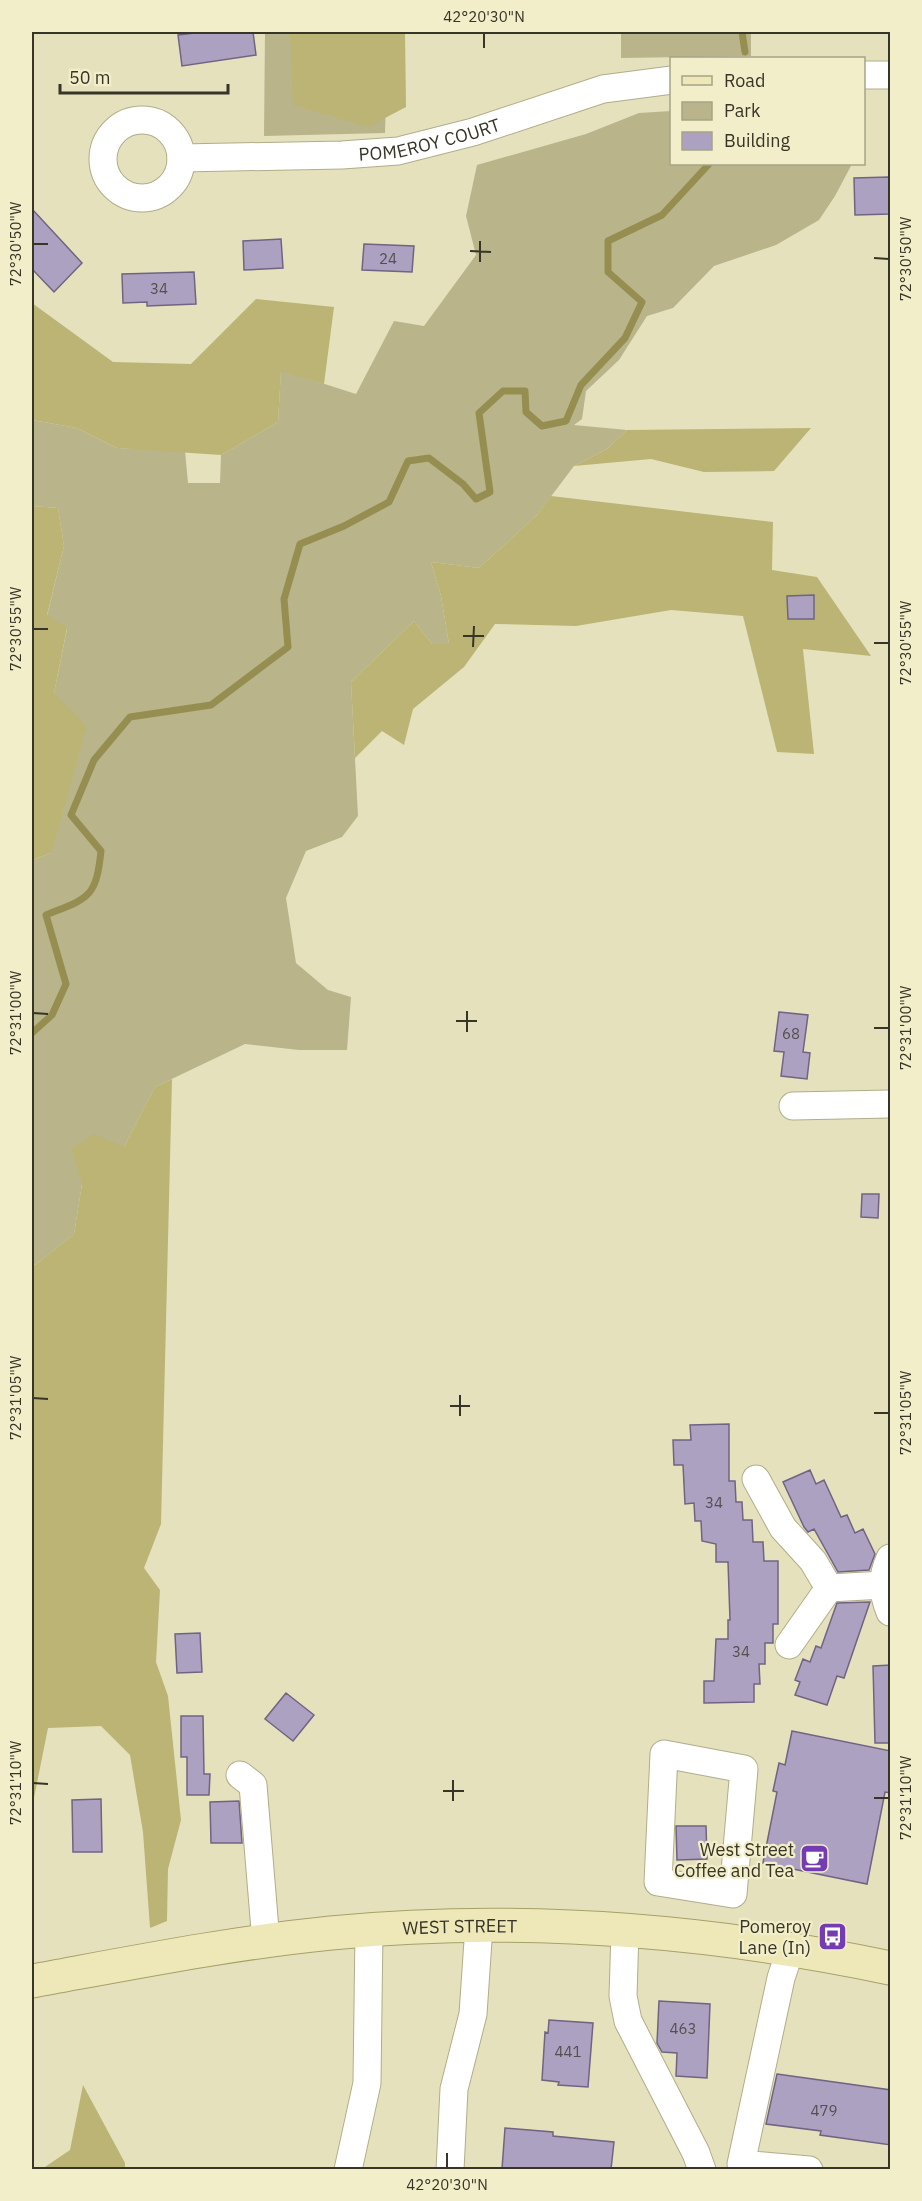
<svg xmlns="http://www.w3.org/2000/svg" width="922" height="2201" font-family="'IBM Plex Sans',sans-serif">
<rect width="100%" height="100%" fill="#e5e1bd"/>
<path fill="#b9b48a" d="M 265,32 L 388,32 L 385,133 L 264,136 Z
M 621,32 L 751,32 L 751,56 L 621,58 Z
M 671,111 L 672,164 L 852,164 L 835,196 L 819,220 L 776,245 L 714,266 L 673,308 L 647,316 L 619,360 L 586,391 L 582,419 L 574,425 L 627,430 L 607,449 L 574,466 L 537,515 L 479,568 L 431,562 L 441,596 L 449,644 L 432,644 L 414,621 L 351,682 L 358,816 L 342,837 L 306,851 L 286,898 L 296,963 L 328,990 L 351,997 L 347,1050 L 299,1050 L 245,1044 L 155,1087 L 124,1147 L 82,1184 L 74,1234 L 35,1265 L 32,1263 L 32,860 L 51,853 L 54,693 L 67,629 L 47,616 L 64,546 L 58,508 L 32,506 L 32,420 L 77,428 L 117,448 L 185,451 L 188,483 L 220,483 L 221,455 L 278,422 L 281,370 L 356,394 L 394,321 L 424,326 L 476,255 L 466,216 L 477,165 L 586,134 L 639,113 Z"/>
<path fill="#bbb475" d="M 290,32 L 405,32 L 406,107 L 368,127 L 293,105 Z
M 256,299 L 334,307 L 324,384 L 281,371 L 278,422 L 221,455 L 117,448 L 77,428 L 32,420 L 32,303 L 113,362 L 191,364 Z
M 811,428 L 774,471 L 704,472 L 651,459 L 574,466 L 607,449 L 627,430 Z
M 551,496 L 773,522 L 772,570 L 817,577 L 871,656 L 803,649 L 814,754 L 777,752 L 743,616 L 671,610 L 576,626 L 495,624 L 464,667 L 413,709 L 404,745 L 382,731 L 355,758 L 351,682 L 414,621 L 432,644 L 449,644 L 441,596 L 431,562 L 479,568 L 537,515 Z
M 32,506 L 58,508 L 64,546 L 47,615 L 67,628 L 54,693 L 87,726 L 51,853 L 32,860 Z
M 172,1079 L 161,1524 L 144,1568 L 160,1590 L 156,1662 L 168,1696 L 181,1820 L 168,1869 L 167,1921 L 150,1928 L 143,1832 L 130,1755 L 101,1726 L 48,1728 L 32,1808 L 32,1263 L 35,1265 L 74,1234 L 82,1184 L 71,1149 L 94,1134 L 124,1147 L 155,1087 Z
M 83,2085 L 125,2163 L 125,2169 L 42,2169 L 70,2150 Z"/>
<g fill="none" stroke-linecap="round" stroke-linejoin="round">
<path stroke="#968e50" stroke-width="7" d="M 742,32 L 745,52
M 32,1033 L 52,1015 L 66,984 L 46,915 C 88,898 96,899 101,851 L 71,815 L 94,760 L 130,717 L 211,705 L 288,647 L 284,599 L 300,544 L 344,526 L 389,502 L 408,461 L 429,458 L 463,484 L 476,499 L 490,492 L 479,413 L 503,391 L 525,391 L 526,412 L 542,426 L 566,421 L 581,385 L 625,338 L 642,302 L 608,272 L 608,241 L 662,215 L 709,164"/>
</g>
<path fill="#ada1c1" stroke="#706482" stroke-width="1.5" d="M 203,32 L 253,32 L 256,55 L 182,66 L 178,35 Z
M 889,177 L 890,214 L 855,215 L 854,178 Z
M 32,209 L 82,263 L 54,292 L 32,269 Z
M 281,239 L 283,268 L 244,270 L 243,241 Z
M 364,244 L 414,246 L 412,272 L 362,270 Z
M 194,272 L 196,304 L 147,306 L 147,302 L 123,303 L 122,274 Z
M 814,595 L 814,619 L 788,619 L 787,596 Z
M 779,1012 L 808,1015 L 803,1052 L 810,1053 L 807,1079 L 781,1076 L 784,1052 L 774,1051 Z
M 862,1194 L 879,1194 L 878,1218 L 861,1217 Z
M 729,1424 L 729,1481 L 735,1481 L 736,1502 L 742,1502 L 743,1520 L 752,1520 L 753,1542 L 763,1542 L 764,1561 L 778,1561 L 778,1624 L 773,1624 L 773,1643 L 765,1643 L 765,1664 L 759,1664 L 760,1684 L 754,1684 L 754,1702 L 704,1703 L 704,1681 L 714,1681 L 716,1639 L 728,1639 L 728,1620 L 730,1620 L 728,1562 L 716,1562 L 716,1544 L 702,1541 L 701,1521 L 695,1521 L 694,1503 L 685,1504 L 683,1465 L 674,1465 L 673,1440 L 691,1440 L 690,1425 Z
M 810,1470 L 816,1484 L 824,1480 L 841,1517 L 847,1515 L 855,1533 L 863,1529 L 875,1554 L 869,1570 L 838,1572 L 814,1529 L 808,1532 L 804,1527 L 783,1482 Z
M 870,1602 L 844,1678 L 837,1676 L 827,1705 L 795,1695 L 800,1682 L 795,1680 L 803,1659 L 810,1662 L 816,1646 L 821,1648 L 837,1603 Z
M 200,1633 L 202,1672 L 177,1673 L 175,1634 Z
M 891,1665 L 891,1743 L 875,1743 L 873,1666 Z
M 286,1693 L 314,1715 L 293,1741 L 265,1719 Z
M 181,1716 L 203,1716 L 204,1774 L 210,1774 L 209,1795 L 187,1795 L 187,1757 L 181,1757 Z
M 792,1731 L 891,1751 L 891,1793 L 885,1792 L 867,1884 L 763,1863 L 777,1792 L 773,1791 L 779,1763 L 785,1765 Z
M 101,1799 L 102,1852 L 73,1852 L 72,1800 Z
M 239,1801 L 242,1843 L 211,1843 L 210,1802 Z
M 676,1826 L 706,1826 L 707,1859 L 677,1860 Z
M 659,2001 L 710,2004 L 707,2078 L 676,2076 L 677,2053 L 662,2052 L 657,2043 Z
M 549,2020 L 593,2023 L 588,2087 L 558,2085 L 559,2082 L 542,2080 L 545,2032 L 548,2033 Z
M 777,2074 L 891,2090 L 891,2145 L 820,2135 L 821,2131 L 766,2124 Z
M 505,2128 L 553,2132 L 553,2136 L 614,2142 L 611,2169 L 502,2169 Z"/>
<g fill="none" stroke-linecap="round" stroke-linejoin="round">
<defs>
<g id="minor">
<path d="M 864,75 L 890,75"/>
<circle cx="142" cy="159" r="39"/>
<path id="s1" d="M 181,158 L 342,155 L 398,151 L 473,132 L 603,89 L 672,80"/>
<path d="M 793,1106 L 890,1104"/>
<path d="M 756,1479 L 783,1528 L 813,1561 L 829,1588 L 884,1585"/>
<path d="M 890,1558 C 881,1578 882,1592 890,1612"/>
<path d="M 789,1645 L 829,1588"/>
<path d="M 664,1754 L 744,1769 L 733,1894 L 658,1882 Z"/>
<path d="M 240,1775 L 253,1785 L 266,1942"/>
<path d="M 625,1931 L 623,1996 L 628,2021 L 696,2153 L 702,2170"/>
<path d="M 790,1951 L 781,1978 L 741,2164 L 809,2170"/>
<path d="M 348,2170 L 367,2083 L 369,1930"/>
<path d="M 450,2170 L 454,2089 L 473,2014 L 479,1926"/>
</g>
<g id="major">
<path id="s2" d="M 32,1981 C 131,1963 231,1943 331,1933 C 517,1915 708,1930 890,1968"/>
</g>
</defs>
<use href="#minor" stroke="#b1ad8a" stroke-width="29"/>
<use href="#major" stroke="#a6a068" stroke-width="35"/>
<use href="#minor" stroke="#fff" stroke-width="27"/>
<use href="#major" stroke="#eee8b9" stroke-width="33"/>
</g>
<path fill="none" stroke="#373527" stroke-width="2" d="M 484,48 L 484,33M 33,244 L 48,244M 470,251 L 491,252M 874,258 L 889,259M 480,262 L 480,241M 33,629 L 48,629M 463,636 L 484,636M 874,643 L 889,643M 473,647 L 474,626M 33,1013 L 48,1014M 456,1021 L 477,1021M 874,1028 L 889,1028M 467,1032 L 467,1011M 33,1398 L 48,1399M 450,1406 L 470,1406M 874,1413 L 889,1413M 460,1416 L 460,1395M 33,1783 L 48,1784M 443,1791 L 464,1791M 874,1798 L 889,1798M 453,1801 L 453,1780M 447,2168 L 447,2153"/>
<defs>
<symbol id="cafe-square" viewBox="-11 -11 22 22"><rect x="-9" y="-9" width="18" height="18" rx="4" fill="#743bb2" stroke="#f2eec9"/><path d="M-5.5-4.5H6V0H3Q3 3.5 0 3.5H-2.5Q-5.5 3.5-5.5 0ZM3-3.2v2h1.7v-2ZM-6 4.5H4V6H-6Z" fill="#fff"/></symbol>
<symbol id="bus-square" viewBox="-11 -11 22 22"><rect x="-9" y="-9" width="18" height="18" rx="4" fill="#743bb2" stroke="#f2eec9"/><path d="M-5-6H5V4H4V6H2V4H-2V6H-4V4H-5ZM-3.5-4V0h7V-4ZM-3.5 1.2v1.5H-2V1.2ZM2 1.2v1.5H3.5V1.2Z" fill="#fff"/></symbol>
</defs>
<g fill-rule="evenodd">
<use href="#cafe-square" x="798" y="1842" width="33" height="33"/>
<use href="#bus-square" x="816" y="1920" width="33" height="33"/>
</g>
<g text-anchor="middle" dominant-baseline="central" stroke-width="4.5" stroke-linejoin="round" paint-order="stroke">
<g font-size="15" fill="#54504e">
<text x="388" y="258">24</text>
<text x="159" y="288">34</text>
<text x="791" y="1033">68</text>
<text x="714" y="1502">34</text>
<text x="741" y="1651">34</text>
<text x="683" y="2028">463</text>
<text x="568" y="2051">441</text>
<text x="824" y="2110">479</text>
</g>
<g font-size="18" fill="#373527" stroke="#f2eec9">
<text stroke="none"><textPath href="#s1" startOffset="250">POMEROY COURT</textPath></text>
<text stroke="none"><textPath href="#s2" startOffset="432">WEST STREET</textPath></text>
</g>
<g font-size="18" fill="#373527" stroke="#f2eec9" text-anchor="end">
<text x="794" y="1849">West Street<tspan x="794" dy="21">Coffee and Tea</tspan></text>
<text x="811" y="1926">Pomeroy<tspan x="811" dy="21">Lane (In)</tspan></text>
</g>
</g>
<rect width="922" height="2201" fill="none" stroke="#f2eec9" stroke-width="66"/>
<rect x="670" y="57" width="195" height="108" fill="#f2eec9" stroke="#a7a488" stroke-width="1.5"/>
<rect x="682" y="76" width="30" height="9" fill="#eee8b9" stroke="#a7a488" stroke-width="1.5"/>
<text x="724" y="87" font-size="18" fill="#373527">Road</text>
<rect x="682" y="102" width="30" height="18" fill="#b9b48a" stroke="#a7a488" stroke-width="1.5"/>
<text x="724" y="117" font-size="18" fill="#373527">Park</text>
<rect x="682" y="132" width="30" height="18" fill="#ada1c1" stroke="#a7a488" stroke-width="1.5"/>
<text x="724" y="147" font-size="18" fill="#373527">Building</text>
<path d="M60 84v9h168v-9" fill="none" stroke="#373527" stroke-width="3"/>
<text x="69" y="84" font-size="18" fill="#373527" stroke="#f2eec9" stroke-width="4.5" paint-order="stroke">50 m</text>
<rect x="33" y="33" width="856" height="2135" fill="none" stroke="#373527" stroke-width="2"/>
<g font-size="15" text-anchor="middle" fill="#373527">
<text x="484" y="22">42°20'30"N</text>
<text transform="translate(16 244) rotate(-90)" y="5">72°30'50"W</text>
<text transform="translate(906 259) rotate(-90)" y="5">72°30'50"W</text>
<text transform="translate(16 629) rotate(-90)" y="5">72°30'55"W</text>
<text transform="translate(906 643) rotate(-90)" y="5">72°30'55"W</text>
<text transform="translate(16 1013) rotate(-90)" y="5">72°31'00"W</text>
<text transform="translate(906 1028) rotate(-90)" y="5">72°31'00"W</text>
<text transform="translate(16 1398) rotate(-90)" y="5">72°31'05"W</text>
<text transform="translate(906 1413) rotate(-90)" y="5">72°31'05"W</text>
<text transform="translate(16 1783) rotate(-90)" y="5">72°31'10"W</text>
<text transform="translate(906 1798) rotate(-90)" y="5">72°31'10"W</text>
<text x="447" y="2190">42°20'30"N</text>
</g>
</svg>
